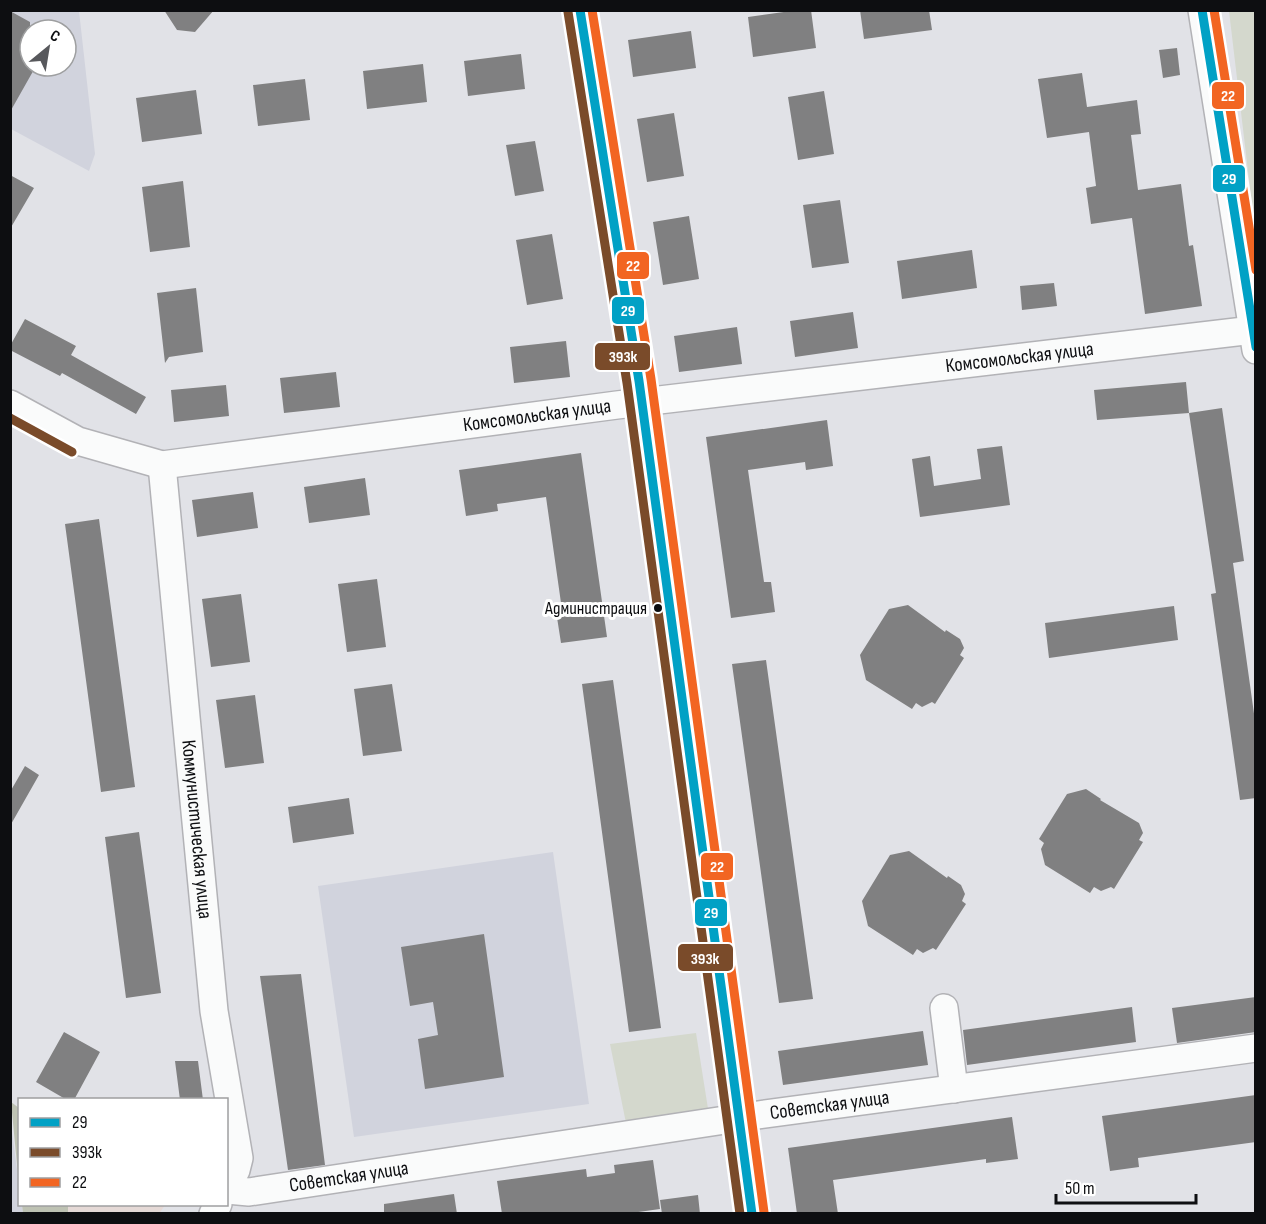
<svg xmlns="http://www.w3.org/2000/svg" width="1266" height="1224" font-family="'Sofia Sans Condensed',sans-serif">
<rect width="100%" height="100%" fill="#e1e2e7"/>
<path fill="#e5d9d6" d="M 68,1205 L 68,1204 L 165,1205 L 159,1214 L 68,1213 Z"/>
<path fill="#d1d3dd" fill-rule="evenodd" d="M 10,11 L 79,11 L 95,154 L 89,171 L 11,129 ZM 30,30 L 66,30 L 66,66 L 30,66 Z
M 553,852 L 589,1104 L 354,1137 L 318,886 Z
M 10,1116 L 19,1185 L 20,1204 L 22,1205 L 23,1213 L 11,1213 Z"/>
<path fill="#d4d8cd" d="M 1229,11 L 1255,11 L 1255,230 Z
M 696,1033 L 709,1115 L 627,1128 L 610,1044 Z"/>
<path fill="#bec2b3" d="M 11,1102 L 19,1108 L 19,1185 Z
M 22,1205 L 68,1205 L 68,1213 L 23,1213 Z"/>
<path fill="#808081" d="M 164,10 L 214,10 L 195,32 L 177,30 Z
M 798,10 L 811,10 L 816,48 L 753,57 L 748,17 Z
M 860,10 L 929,10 L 932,30 L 864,39 Z
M 10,11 L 30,22 L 30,66 L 36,66 L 10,112 Z
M 691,31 L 696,68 L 633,77 L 628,40 Z
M 1177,48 L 1180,75 L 1163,78 L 1159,50 Z
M 521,54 L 525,89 L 468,96 L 464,61 Z
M 423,64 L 427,102 L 367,109 L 363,71 Z
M 1082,73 L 1087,107 L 1137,100 L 1141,134 L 1131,135 L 1138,190 L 1181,184 L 1189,246 L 1193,245 L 1202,306 L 1145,314 L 1132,218 L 1091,224 L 1086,188 L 1096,186 L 1089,132 L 1047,138 L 1038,79 Z
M 305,79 L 310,120 L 258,126 L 253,85 Z
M 196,90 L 202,134 L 142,142 L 136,98 Z
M 824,91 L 834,154 L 798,160 L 788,97 Z
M 674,113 L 684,176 L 647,182 L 637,119 Z
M 535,141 L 544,191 L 515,196 L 506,145 Z
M 10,175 L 34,188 L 10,229 Z
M 183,181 L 190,247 L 150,252 L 142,187 Z
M 840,200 L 849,263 L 812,268 L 803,205 Z
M 689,216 L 699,279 L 663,285 L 653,222 Z
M 552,234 L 563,299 L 527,305 L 516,240 Z
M 972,250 L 977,288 L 902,299 L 897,261 Z
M 1054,283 L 1057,306 L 1022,310 L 1020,286 Z
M 196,288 L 203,352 L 169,357 L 165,363 L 157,293 Z
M 853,312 L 858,348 L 795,357 L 790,321 Z
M 25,319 L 76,346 L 71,355 L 146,397 L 136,414 L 62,373 L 60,376 L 10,350 L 10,346 Z
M 737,327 L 742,364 L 679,372 L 674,336 Z
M 566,341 L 570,377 L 514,383 L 510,347 Z
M 336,372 L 340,407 L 284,413 L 280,378 Z
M 1186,382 L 1189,413 L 1097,420 L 1094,390 Z
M 226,385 L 229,416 L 174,422 L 171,390 Z
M 1222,408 L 1244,561 L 1233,563 L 1256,728 L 1256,798 L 1240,800 L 1211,594 L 1216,593 L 1189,413 Z
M 827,420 L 833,466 L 806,470 L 805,462 L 748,470 L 764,582 L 771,582 L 775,612 L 731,618 L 706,437 Z
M 1002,446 L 1010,505 L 920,517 L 912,459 L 930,456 L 934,486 L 981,479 L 977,449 Z
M 581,453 L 607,637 L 561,643 L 556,611 L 562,610 L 546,497 L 497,504 L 498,511 L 466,516 L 459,470 Z
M 365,478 L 370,515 L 309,523 L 304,487 Z
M 253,492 L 258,528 L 197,537 L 192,500 Z
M 99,519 L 135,787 L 101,792 L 65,524 Z
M 377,579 L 386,647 L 347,652 L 338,584 Z
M 241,594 L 250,662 L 211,667 L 202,599 Z
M 908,605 L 945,632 L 946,630 L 960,639 L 964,648 L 960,655 L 964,658 L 935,704 L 932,702 L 922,707 L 916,703 L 912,709 L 866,680 L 860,655 L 889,609 Z
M 1174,606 L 1178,640 L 1049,658 L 1045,623 Z
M 766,660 L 813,999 L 779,1003 L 732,664 Z
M 613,680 L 661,1028 L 629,1032 L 582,684 Z
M 392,684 L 402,751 L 363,756 L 354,689 Z
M 255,695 L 264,763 L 225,768 L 216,700 Z
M 25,766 L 39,775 L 10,826 L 10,792 Z
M 1086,789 L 1101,799 L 1100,800 L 1139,823 L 1143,833 L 1139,840 L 1143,842 L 1114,889 L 1111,887 L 1101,891 L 1094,887 L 1090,893 L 1045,865 L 1041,849 L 1044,843 L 1039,839 L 1067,794 Z
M 349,798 L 354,834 L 293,843 L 288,807 Z
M 139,832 L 161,993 L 126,998 L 105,837 Z
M 909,851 L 947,878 L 948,876 L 961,885 L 965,894 L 962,901 L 966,904 L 936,950 L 933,948 L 923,953 L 917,949 L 913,955 L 868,926 L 862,901 L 890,855 Z
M 484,934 L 504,1077 L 425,1089 L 418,1039 L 438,1035 L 433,1002 L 410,1006 L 401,947 Z
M 301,974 L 325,1165 L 288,1170 L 260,976 Z
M 1256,997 L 1256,1032 L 1177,1043 L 1172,1008 Z
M 1132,1007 L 1136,1042 L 967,1065 L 963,1030 Z
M 923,1031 L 928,1065 L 783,1085 L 778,1051 Z
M 64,1032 L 100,1052 L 74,1100 L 67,1100 L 36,1082 Z
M 175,1061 L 198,1061 L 203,1100 L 180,1100 Z
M 1256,1095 L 1256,1142 L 1138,1158 L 1139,1167 L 1110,1171 L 1102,1116 Z
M 1012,1117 L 1018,1159 L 986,1163 L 986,1159 L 833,1180 L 838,1214 L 797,1214 L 788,1148 Z
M 653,1160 L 660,1209 L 624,1214 L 502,1214 L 497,1181 L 586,1169 L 587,1177 L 615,1173 L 614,1165 Z
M 454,1194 L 457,1214 L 384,1214 L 384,1204 Z
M 698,1195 L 700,1214 L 662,1214 L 660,1200 Z"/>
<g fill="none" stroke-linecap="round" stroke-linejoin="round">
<defs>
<g id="minor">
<path d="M 580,10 L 639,381 L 752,1214"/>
<path d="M 1202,10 L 1256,350"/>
<path id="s1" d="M 10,404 L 78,441 L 162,465 L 617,405 L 1253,330"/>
<path id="s2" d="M 162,465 L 214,1011 L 239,1158 L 236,1170 L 226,1190"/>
<path d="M 944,1008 L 954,1089"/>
<path id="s3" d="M 227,1190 L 249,1192 L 758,1115 L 1256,1048"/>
<path d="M 213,1214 L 218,1204"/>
</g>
</defs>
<use href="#minor" stroke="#b2b2b6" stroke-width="30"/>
<use href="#minor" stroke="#fafbfb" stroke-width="27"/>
<defs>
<path id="bus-1" d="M 580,10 L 639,381 L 752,1214
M 1202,10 L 1256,347"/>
<path id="bus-2" d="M 568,12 L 627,383 L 740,1214
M 10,418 L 72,452"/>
<path id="bus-3" d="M 592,10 L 651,379 L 764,1212
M 1214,10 L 1256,270"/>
</defs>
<use href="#bus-1" stroke="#fff" stroke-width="14"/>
<use href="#bus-2" stroke="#fff" stroke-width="14"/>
<use href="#bus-3" stroke="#fff" stroke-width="14"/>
<use href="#bus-1" stroke="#01a1c5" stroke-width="9"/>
<use href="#bus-2" stroke="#7a4b2a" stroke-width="9"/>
<use href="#bus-3" stroke="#f26522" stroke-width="9"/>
</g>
<circle fill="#0d0e11" stroke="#fff" stroke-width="2" cx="658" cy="608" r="5"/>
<g text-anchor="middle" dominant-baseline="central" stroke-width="6" stroke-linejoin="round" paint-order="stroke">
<g font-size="18" fill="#0d0e11" stroke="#fff" text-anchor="end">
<text x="647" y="608">Администрация</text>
</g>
<g font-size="20" fill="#0d0e11" stroke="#fff">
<text stroke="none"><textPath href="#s1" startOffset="1029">Комсомольская улица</textPath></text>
<text stroke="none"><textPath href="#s1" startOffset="543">Комсомольская улица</textPath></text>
<text stroke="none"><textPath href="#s2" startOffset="366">Коммунистическая улица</textPath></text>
<text stroke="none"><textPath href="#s3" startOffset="609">Советская улица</textPath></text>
<text stroke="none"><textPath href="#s3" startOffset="123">Советская улица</textPath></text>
</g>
</g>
<g stroke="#fff" stroke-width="2">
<rect x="1211" y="81" width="34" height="29" rx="6" fill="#f26522"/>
<rect x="1212" y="164" width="34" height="29" rx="6" fill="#01a1c5"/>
<rect x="616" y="251" width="34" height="29" rx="6" fill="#f26522"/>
<rect x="611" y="296" width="34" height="29" rx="6" fill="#01a1c5"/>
<rect x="594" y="342" width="57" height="29" rx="6" fill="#7a4b2a"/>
<rect x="700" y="852" width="34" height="29" rx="6" fill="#f26522"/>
<rect x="694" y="898" width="34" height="29" rx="6" fill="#01a1c5"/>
<rect x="677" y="943" width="57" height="29" rx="6" fill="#7a4b2a"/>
</g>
<g font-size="16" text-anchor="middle" font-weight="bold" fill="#fff">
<text x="1228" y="101">22</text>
<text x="1229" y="184">29</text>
<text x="633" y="271">22</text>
<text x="628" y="316">29</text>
<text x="623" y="362">393к</text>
<text x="717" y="872">22</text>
<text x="711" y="918">29</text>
<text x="705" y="964">393к</text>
</g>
<rect width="1266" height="1224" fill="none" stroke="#0d0e11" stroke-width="24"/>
<rect x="18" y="1098" width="210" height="108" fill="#ffffff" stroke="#9e9fa0" stroke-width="1.5"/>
<rect x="30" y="1118" width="30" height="9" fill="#01a1c5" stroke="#9e9fa0" stroke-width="1.5"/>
<text x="72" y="1128" font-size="18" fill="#0d0e11">29</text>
<rect x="30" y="1148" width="30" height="9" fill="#7a4b2a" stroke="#9e9fa0" stroke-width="1.5"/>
<text x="72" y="1158" font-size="18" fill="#0d0e11">393к</text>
<rect x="30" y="1178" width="30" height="9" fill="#f26522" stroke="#9e9fa0" stroke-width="1.5"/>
<text x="72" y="1188" font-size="18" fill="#0d0e11">22</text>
<g transform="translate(48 48) rotate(30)"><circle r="28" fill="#ffffff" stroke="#9e9fa0" stroke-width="1.5"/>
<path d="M0-4.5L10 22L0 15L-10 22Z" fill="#57585c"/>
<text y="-9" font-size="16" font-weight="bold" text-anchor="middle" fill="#0d0e11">С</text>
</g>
<path d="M1056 1194v9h140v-9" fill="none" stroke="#0d0e11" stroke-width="3"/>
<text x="1065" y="1194" font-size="18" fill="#0d0e11" stroke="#ffffff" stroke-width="4.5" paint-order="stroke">50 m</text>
</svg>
